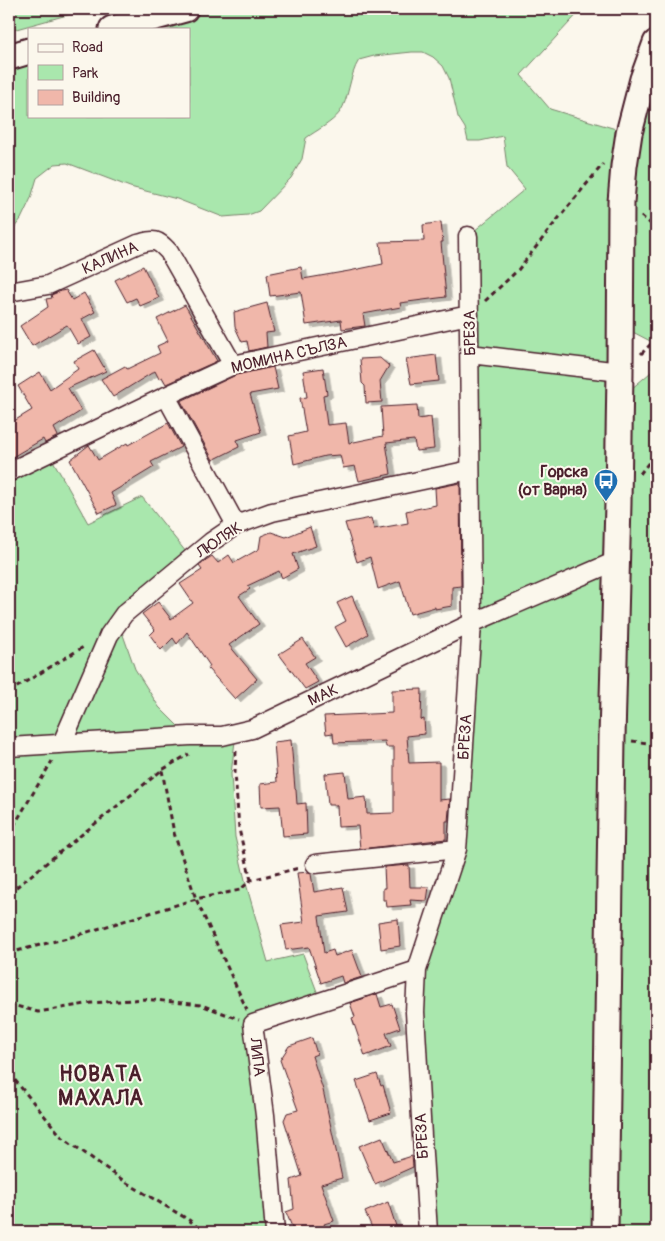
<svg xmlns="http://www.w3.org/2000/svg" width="665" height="1241" font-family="Pangolin,sans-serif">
<defs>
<filter id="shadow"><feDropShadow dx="5.5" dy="3" stdDeviation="0" flood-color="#0004"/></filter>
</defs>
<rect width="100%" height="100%" fill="#fbf7ec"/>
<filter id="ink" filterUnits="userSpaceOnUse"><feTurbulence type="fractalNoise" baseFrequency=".02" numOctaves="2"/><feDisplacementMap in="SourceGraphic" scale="10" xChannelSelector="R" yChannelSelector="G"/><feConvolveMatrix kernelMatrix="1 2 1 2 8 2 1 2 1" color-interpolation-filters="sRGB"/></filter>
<g filter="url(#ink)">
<path fill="#a9e7ad" stroke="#7a836c" d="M 9,9 L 89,9 L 9,31 Z
M 216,9 L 582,9 L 521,75 L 550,109 L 629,133 L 605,1232 L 430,1232 L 417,970 L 458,837 L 472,623 L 468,236 L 525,189 L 507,167 L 503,136 L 480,141 L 468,141 L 465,128 L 458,117 L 449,78 L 443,66 L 433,57 L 423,52 L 412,52 L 374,56 L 359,60 C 349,76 349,99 340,112 C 332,123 317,130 306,138 L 302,159 L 291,178 L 259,211 L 248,215 L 223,217 L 177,199 L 130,187 L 67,163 L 55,164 L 37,178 L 31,198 L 21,219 L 14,228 L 9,233 L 9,67 L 29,62 L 29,116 L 189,116 L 189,29 L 145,29 Z
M 656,61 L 656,351 L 654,343 L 629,330 L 628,252 L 638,119 Z
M 656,368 L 656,1232 L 612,1232 L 631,389 Z
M 51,457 L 88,523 L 142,497 L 186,552 L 119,610 L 122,632 L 135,669 L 159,707 L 194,742 L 235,741 L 231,774 L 235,837 L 245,880 L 268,962 L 303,954 L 319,997 L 255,1019 L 271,1232 L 9,1232 L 9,478 Z"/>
<path fill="#f0b7aa" stroke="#4a1f2b" filter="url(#shadow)" d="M 441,222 L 443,242 L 441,242 L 446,297 L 400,303 L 401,307 L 363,314 L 365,326 L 342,329 L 341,320 L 306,325 L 301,292 L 270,296 L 267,274 L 301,267 L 303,279 L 349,271 L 383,264 L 380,242 L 424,241 L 423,225 Z
M 143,266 L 159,298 L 140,306 L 136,298 L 127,302 L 115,280 Z
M 66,290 L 72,300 L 84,293 L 95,312 L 82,319 L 91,337 L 78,344 L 67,325 L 32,346 L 20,326 L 48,307 L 46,299 L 52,298 L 51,295 L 61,291 Z
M 267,303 L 274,332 L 266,333 L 267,347 L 249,351 L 247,341 L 242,342 L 235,327 L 234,312 Z
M 185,305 L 217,361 L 166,384 L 162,377 L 159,379 L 155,371 L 113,397 L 101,379 L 125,366 L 127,369 L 160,353 L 157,346 L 168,341 L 157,319 Z
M 94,350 L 106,371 L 68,388 L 81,411 L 54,428 L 58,436 L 45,443 L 43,439 L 9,459 L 9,424 L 32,410 L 18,386 L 40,372 L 50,389 L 78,369 L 74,361 Z
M 436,355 L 439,381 L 411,384 L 406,359 Z
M 380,358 L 389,366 L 380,381 L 382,402 L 366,403 L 365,386 L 362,383 L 360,359 Z
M 273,367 L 278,389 L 250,394 L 261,432 L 237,440 L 239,447 L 213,460 L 181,401 L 236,375 Z
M 323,368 L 327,394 L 323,395 L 327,425 L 346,423 L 349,443 L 383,436 L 381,407 L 417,405 L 418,419 L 431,417 L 434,449 L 416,451 L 414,440 L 386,443 L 391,474 L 359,481 L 355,466 L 343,468 L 340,455 L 325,456 L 294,464 L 289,436 L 306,432 L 300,398 L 307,397 L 303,371 Z
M 168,423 L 181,447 L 151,462 L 154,467 L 111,493 L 116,505 L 99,513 L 70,460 L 89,445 L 98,460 L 127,443 L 128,445 Z
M 460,483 L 461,586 L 452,587 L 452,606 L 435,609 L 435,607 L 410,614 L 400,581 L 378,589 L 370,557 L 357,562 L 345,523 L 371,518 L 374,529 L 408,523 L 406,511 L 436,505 L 435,488 Z
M 310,527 L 316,546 L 293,554 L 298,569 L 282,578 L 279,571 L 247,586 L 250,589 L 239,596 L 259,624 L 229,645 L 257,679 L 235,699 L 208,669 L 210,666 L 187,632 L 177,644 L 173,638 L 161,650 L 150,635 L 155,630 L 142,614 L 158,602 L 171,619 L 193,603 L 180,584 L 202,570 L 199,566 L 206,560 L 212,556 L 218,563 L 229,555 L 234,563 L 259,549 L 261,536 L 271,532 L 286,537 Z
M 352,596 L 368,634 L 346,647 L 335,627 L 346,621 L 337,603 Z
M 303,639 L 315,657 L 305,663 L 318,682 L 305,689 L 279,654 Z
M 422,689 L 421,720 L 424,719 L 425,734 L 407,736 L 409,763 L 439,762 L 439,800 L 450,799 L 448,821 L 446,821 L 446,839 L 360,849 L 358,826 L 338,827 L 337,805 L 328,805 L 325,774 L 345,772 L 348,799 L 366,797 L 367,814 L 394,813 L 394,747 L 386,747 L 385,741 L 334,743 L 333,733 L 326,734 L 324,716 L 392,713 L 392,690 Z
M 291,740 L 295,789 L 296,790 L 297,804 L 306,803 L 307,834 L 283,836 L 280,806 L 261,807 L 260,784 L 277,782 L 274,742 Z
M 409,865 L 410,887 L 429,887 L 427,901 L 410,900 L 411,905 L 387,907 L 386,900 L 383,900 L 383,888 L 385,888 L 384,867 Z
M 309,872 L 311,874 L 314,892 L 343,887 L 348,912 L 319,916 L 324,953 L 333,950 L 335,956 L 352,950 L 362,977 L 343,983 L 341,976 L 321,983 L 309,947 L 286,950 L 281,925 L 304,922 L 297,873 Z
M 398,919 L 400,946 L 381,949 L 378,922 Z
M 377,994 L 381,1007 L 392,1004 L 400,1028 L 386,1033 L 391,1046 L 365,1056 L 352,1018 L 355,1017 L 350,1003 Z
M 312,1038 L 317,1054 L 312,1056 L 323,1090 L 342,1178 L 321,1184 L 334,1221 L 324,1224 L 327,1232 L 294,1232 L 286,1212 L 294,1209 L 291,1180 L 302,1176 L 284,1120 L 287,1113 L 298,1110 L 280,1060 L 289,1046 Z
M 377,1074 L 381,1086 L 383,1085 L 391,1113 L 370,1120 L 356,1081 Z
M 382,1137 L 393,1162 L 412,1156 L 413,1167 L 375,1184 L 359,1146 Z
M 388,1202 L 398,1232 L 374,1232 L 365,1212 Z"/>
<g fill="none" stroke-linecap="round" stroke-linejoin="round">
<defs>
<path id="street" d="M 9,292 L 48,285 L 138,244 C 155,239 157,239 169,252 L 233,365
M 470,354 L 620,372
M 166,396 L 236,525
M 9,472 L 166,396 L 233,365 L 469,315
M 62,743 L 109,635 L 124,614 L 211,542 L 236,525 L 272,512 L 470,470
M 9,747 L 190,736 L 222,736 L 252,729 L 472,623 L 616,561
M 315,864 L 457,849
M 275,1232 L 265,1115 L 253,1024 L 417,970
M 428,1232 L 423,1154 L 415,1012 L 417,970 L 457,849 L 458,837 L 472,623 L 468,236"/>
<path id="secondary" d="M 112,29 L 185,9
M 9,57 L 29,51
M 605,1232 L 612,738 L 618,503 L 620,372 L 621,202 L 624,166 L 629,133 L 643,79 L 656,43"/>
</defs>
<use href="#street" stroke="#4a1f2b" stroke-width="21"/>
<use href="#secondary" stroke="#4a1f2b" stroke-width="29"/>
<path stroke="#4a1f2b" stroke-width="3" stroke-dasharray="5 4" stroke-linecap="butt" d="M 641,216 L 656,228
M 485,301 L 518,270 L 554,224 L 603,164
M 641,354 L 656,339
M 640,474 L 656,453
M 9,692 L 85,646
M 632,741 L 656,744
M 236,751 L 235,772 L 239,829 L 251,880
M 162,770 L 174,833 L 196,899 L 247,1010
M 9,834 L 52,761
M 9,893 L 162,770 L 189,754
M 9,953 L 71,937 L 196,899 L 240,890 L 251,880 L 299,868
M 9,1004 L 38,1012 L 92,1003 L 145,999 L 201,1005 L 239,1019
M 9,1073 L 62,1137 L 127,1183 L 189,1220 L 203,1232
M 654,1232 L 656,1167 L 656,925"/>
<use href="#street" stroke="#fbf7ec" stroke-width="18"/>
<use href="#secondary" stroke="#fbf7ec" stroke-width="25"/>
</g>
</g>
<defs>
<symbol id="bus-pin" viewBox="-11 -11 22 30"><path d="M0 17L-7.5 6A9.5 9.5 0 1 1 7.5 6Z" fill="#1f6fb2" stroke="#fbf7ec"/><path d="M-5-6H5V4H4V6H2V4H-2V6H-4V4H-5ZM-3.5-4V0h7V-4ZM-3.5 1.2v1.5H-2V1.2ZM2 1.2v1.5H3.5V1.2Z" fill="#fff"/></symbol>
</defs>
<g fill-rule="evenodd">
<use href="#bus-pin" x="592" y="467" width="28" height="38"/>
</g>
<g text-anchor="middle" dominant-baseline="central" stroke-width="4" stroke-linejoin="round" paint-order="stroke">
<g font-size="16" fill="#4a1f2b" stroke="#fbf7ec">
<text transform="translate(110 258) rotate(-24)">КАЛИНА</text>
<text transform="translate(470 333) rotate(-91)">БРЕЗА</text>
<text transform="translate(289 355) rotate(-13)">МОМИНА СЪЛЗА</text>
<text transform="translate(219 540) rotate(-34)">ЛЮЛЯК</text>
<text transform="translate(323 695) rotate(-25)">МАК</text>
<text transform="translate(465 737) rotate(-86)">БРЕЗА</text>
<text transform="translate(257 1057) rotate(83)">ЛИПА</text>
<text transform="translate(422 1136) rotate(-93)">БРЕЗА</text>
</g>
<g font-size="16" font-weight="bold" fill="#4a1f2b" stroke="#fbf7ec" text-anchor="end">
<text x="588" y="472">Горска<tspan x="588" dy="18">(от Варна)</tspan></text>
</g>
<g font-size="21" font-weight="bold" letter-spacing="1" fill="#4a1f2b" stroke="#fbf7ec">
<text x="101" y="1074">НОВАТА<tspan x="101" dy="24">МАХАЛА</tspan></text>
</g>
</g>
<rect width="665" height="1241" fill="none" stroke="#fbf7ec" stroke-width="30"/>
<rect x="15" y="15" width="635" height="1211" fill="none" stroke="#4a1f2b" stroke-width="2" filter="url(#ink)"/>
<rect x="28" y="28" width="162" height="90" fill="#fbf7ec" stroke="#b4a19f"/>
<rect x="38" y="44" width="25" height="8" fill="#fbf7ec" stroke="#b4a19f"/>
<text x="72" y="52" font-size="15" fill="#4a1f2b">Road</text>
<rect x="38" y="65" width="25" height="15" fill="#a9e7ad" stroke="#b4a19f"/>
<text x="72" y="78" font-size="15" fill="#4a1f2b">Park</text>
<rect x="38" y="90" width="25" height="15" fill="#f0b7aa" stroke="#b4a19f"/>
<text x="72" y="102" font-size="15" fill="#4a1f2b">Building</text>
</svg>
